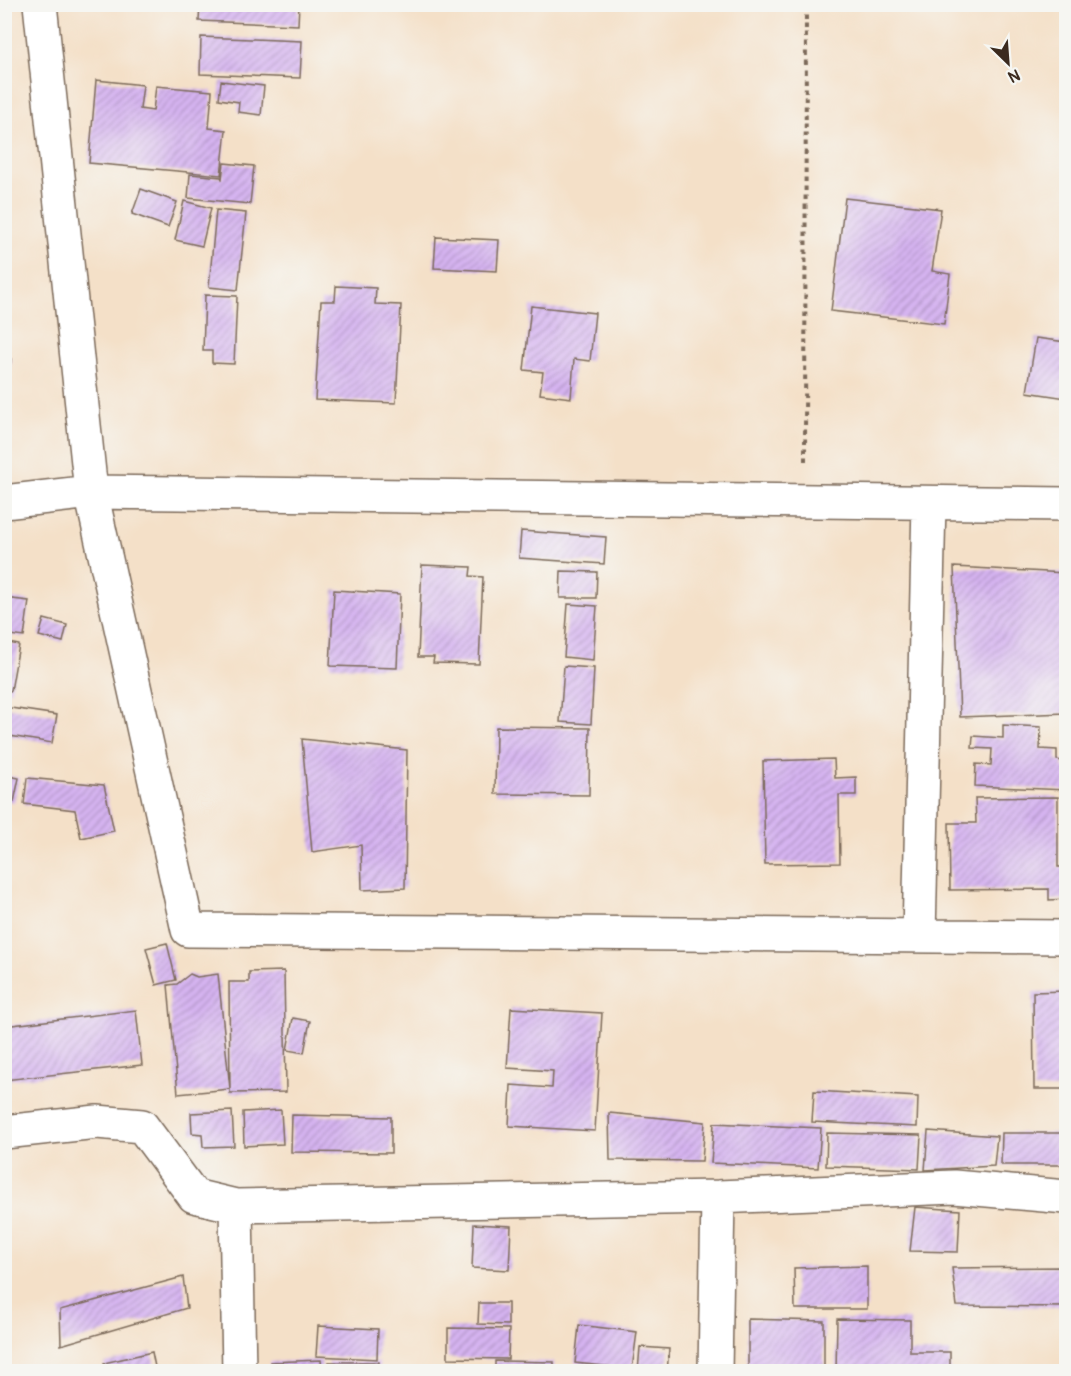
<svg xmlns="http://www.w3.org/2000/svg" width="1071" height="1376" font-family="Pangolin,sans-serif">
<defs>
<pattern id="building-hatch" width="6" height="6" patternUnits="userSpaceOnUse" patternTransform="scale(1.5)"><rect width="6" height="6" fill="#d6b4f1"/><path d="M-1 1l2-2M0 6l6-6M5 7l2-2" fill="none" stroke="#af93c3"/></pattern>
</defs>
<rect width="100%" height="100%" fill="#f6f6f2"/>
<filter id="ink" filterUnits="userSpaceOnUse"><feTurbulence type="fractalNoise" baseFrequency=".0167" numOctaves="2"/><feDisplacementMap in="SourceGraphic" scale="12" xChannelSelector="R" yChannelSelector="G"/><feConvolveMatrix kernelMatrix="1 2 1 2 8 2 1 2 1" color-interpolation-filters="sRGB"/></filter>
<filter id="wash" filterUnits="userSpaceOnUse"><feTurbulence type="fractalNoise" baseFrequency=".008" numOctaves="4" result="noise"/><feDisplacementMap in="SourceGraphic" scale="24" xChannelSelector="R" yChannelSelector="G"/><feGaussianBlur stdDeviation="1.35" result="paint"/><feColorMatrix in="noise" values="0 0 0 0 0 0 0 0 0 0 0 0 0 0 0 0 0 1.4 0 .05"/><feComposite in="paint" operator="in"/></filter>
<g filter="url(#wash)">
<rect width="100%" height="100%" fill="#f4e0c8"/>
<g id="blocks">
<path fill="url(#building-hatch)" d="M 200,4 L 299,4 L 298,25 L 199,21 Z
M 201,37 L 302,41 L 300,78 L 200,74 Z
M 96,80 L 143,85 L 140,109 L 153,111 L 156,86 L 212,91 L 209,128 L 226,130 L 221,175 L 89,163 Z
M 221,81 L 264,86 L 261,115 L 238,112 L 239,102 L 219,99 Z
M 224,163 L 254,166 L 250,204 L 188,198 L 190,174 L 221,177 L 222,179 Z
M 141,189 L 177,202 L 168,227 L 132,214 Z
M 845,198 L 941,209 L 932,271 L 950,274 L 944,324 L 831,311 Z
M 184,201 L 211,208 L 202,246 L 175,240 Z
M 216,210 L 246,213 L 238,290 L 209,287 Z
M 436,237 L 499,240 L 497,271 L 434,268 Z
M 336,286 L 376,288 L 375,304 L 401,305 L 396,403 L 315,400 L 321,301 L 335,301 Z
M 205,295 L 237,296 L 234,364 L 212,363 L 212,351 L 203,351 Z
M 531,306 L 595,313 L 590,361 L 574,359 L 571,398 L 540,394 L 543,372 L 524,370 Z
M 1036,338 L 1066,342 L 1066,398 L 1027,392 Z
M 4,358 L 11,359 L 6,398 L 4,398 Z
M 521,531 L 606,537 L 604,564 L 519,558 Z
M 422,565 L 471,567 L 470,576 L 483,577 L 479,664 L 433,663 L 434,657 L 418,657 Z
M 954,567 L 1066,573 L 1066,713 L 960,717 Z
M 561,571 L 597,572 L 596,598 L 560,598 Z
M 334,590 L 400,594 L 397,668 L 330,666 Z
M 4,598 L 29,601 L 24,637 L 4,634 Z
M 568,604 L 597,606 L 593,660 L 564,657 Z
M 44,619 L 67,625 L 63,642 L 39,636 Z
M 4,642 L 19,645 L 11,691 L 4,690 Z
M 564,666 L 594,668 L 591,724 L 560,722 Z
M 4,707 L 57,715 L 52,743 L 4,735 Z
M 1003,725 L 1041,727 L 1040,749 L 1057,750 L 1057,760 L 1063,761 L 1062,768 L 1066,768 L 1066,790 L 975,786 L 976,764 L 991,765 L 992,749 L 972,748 L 973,736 L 1003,738 Z
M 496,727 L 590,728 L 589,795 L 495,794 Z
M 302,739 L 407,750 L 405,888 L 362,890 L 361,845 L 312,852 Z
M 834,759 L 835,778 L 856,777 L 856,795 L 839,795 L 840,863 L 765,864 L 763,761 Z
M 4,775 L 19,778 L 14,802 L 4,800 Z
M 27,778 L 104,785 L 114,831 L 81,838 L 75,810 L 24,804 Z
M 1058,797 L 1058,867 L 1066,867 L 1066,899 L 1049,900 L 1049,889 L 950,890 L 949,823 L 976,823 L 975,798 Z
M 167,943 L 176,980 L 156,985 L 146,948 Z
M 284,971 L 286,1092 L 230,1093 L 229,982 L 249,982 L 249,972 Z
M 190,974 L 197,977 L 218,974 L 230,1089 L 178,1094 L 168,985 L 177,984 Z
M 1066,991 L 1066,1089 L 1034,1089 L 1033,992 Z
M 511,1008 L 602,1013 L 595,1131 L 509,1126 L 511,1085 L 552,1088 L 553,1071 L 507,1068 Z
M 136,1010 L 142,1065 L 4,1080 L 4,1026 Z
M 293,1018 L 310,1021 L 304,1053 L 287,1050 Z
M 814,1091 L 918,1097 L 917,1127 L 812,1122 Z
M 281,1110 L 283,1144 L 244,1146 L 243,1112 Z
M 232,1111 L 234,1146 L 203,1147 L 202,1134 L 192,1133 L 191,1113 Z
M 609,1113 L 705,1122 L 702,1161 L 610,1160 Z
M 292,1115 L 391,1117 L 391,1153 L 291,1152 Z
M 714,1123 L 821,1128 L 818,1168 L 711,1163 Z
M 928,1131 L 997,1136 L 994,1166 L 925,1170 Z
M 827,1133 L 921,1135 L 919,1169 L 826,1166 Z
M 1002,1133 L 1066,1133 L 1066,1165 L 1001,1165 Z
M 915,1207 L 960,1210 L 958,1252 L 910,1251 Z
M 474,1224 L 511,1226 L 509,1270 L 472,1268 Z
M 867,1266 L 867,1309 L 795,1309 L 794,1268 Z
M 1066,1267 L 1066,1307 L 957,1306 L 952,1268 Z
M 183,1277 L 187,1308 L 61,1345 L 60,1310 Z
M 479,1303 L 508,1303 L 508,1325 L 478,1324 Z
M 748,1319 L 824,1321 L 824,1372 L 748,1372 Z
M 837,1319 L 910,1320 L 910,1352 L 950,1352 L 950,1372 L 836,1372 Z
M 579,1325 L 637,1332 L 632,1369 L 575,1363 Z
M 318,1326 L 378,1329 L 377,1359 L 316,1356 Z
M 448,1328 L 509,1329 L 508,1359 L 448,1358 Z
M 640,1347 L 669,1349 L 667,1372 L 638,1372 Z
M 152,1352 L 156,1372 L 106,1372 L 104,1363 Z
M 321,1360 L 322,1372 L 271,1372 L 270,1362 Z
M 495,1361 L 554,1362 L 554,1372 L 495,1372 Z
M 329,1362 L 379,1362 L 379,1372 L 329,1372 Z"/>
</g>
</g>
<g filter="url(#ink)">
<use href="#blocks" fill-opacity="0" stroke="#7c6a5a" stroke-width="1.5"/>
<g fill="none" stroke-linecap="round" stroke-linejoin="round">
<defs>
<path id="minor" d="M 40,4 L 91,492 L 188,930 L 1066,937
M 4,502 L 91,492 L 1066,504
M 919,936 L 929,503
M 4,1132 L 97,1122 L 142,1126 L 194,1196 L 236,1206 L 718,1197 L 954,1187 L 1066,1197
M 236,1206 L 239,1372
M 715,1372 L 718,1197"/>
</defs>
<use href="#minor" stroke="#7c6a5a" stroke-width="36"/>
<path stroke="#7c6a5a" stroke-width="4" stroke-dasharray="4.5 4.5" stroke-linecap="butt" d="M 805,461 L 806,4"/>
<use href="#minor" stroke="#fff" stroke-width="33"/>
</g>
</g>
<rect width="1071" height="1376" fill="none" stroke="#f6f6f2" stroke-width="24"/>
<g transform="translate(1008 63) rotate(155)" stroke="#f6f6f2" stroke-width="4.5" paint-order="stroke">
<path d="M0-4.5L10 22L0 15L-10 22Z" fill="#3b2a1e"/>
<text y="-9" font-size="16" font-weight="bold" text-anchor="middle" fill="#3b2a1e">N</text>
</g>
</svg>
